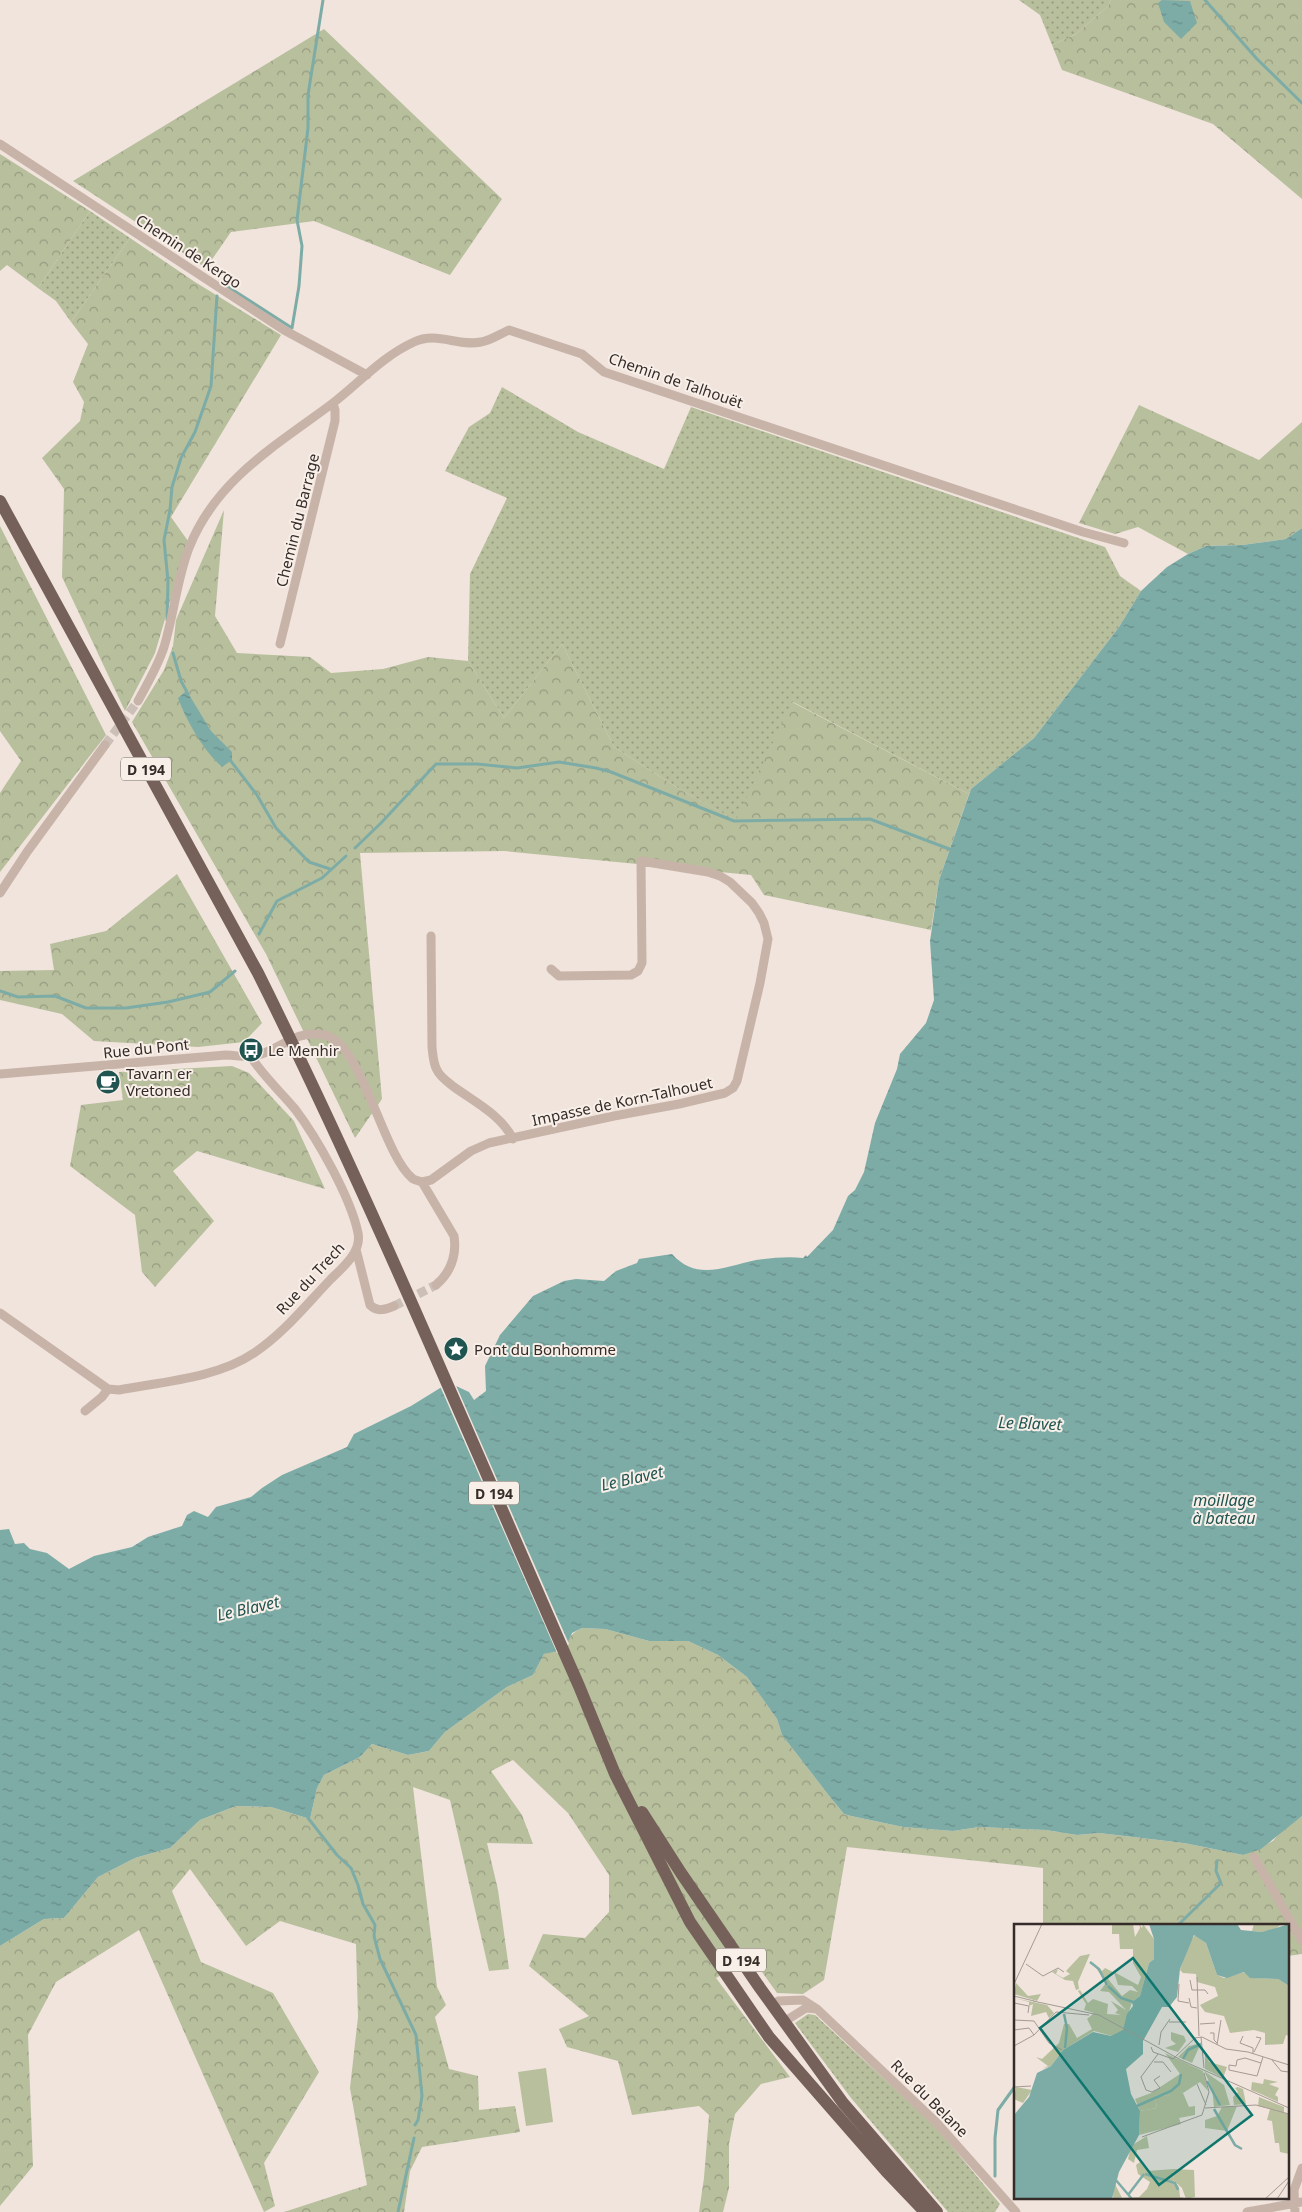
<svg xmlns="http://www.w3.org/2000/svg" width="1302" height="2212" font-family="'Noto Sans',sans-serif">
<defs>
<pattern id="grass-dots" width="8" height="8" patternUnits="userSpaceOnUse" patternTransform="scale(1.25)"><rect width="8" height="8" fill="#b8bf9d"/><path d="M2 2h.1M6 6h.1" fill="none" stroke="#969b80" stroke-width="1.8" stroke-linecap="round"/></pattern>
<pattern id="forest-crowns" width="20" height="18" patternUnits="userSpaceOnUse" patternTransform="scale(1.25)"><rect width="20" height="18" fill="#b8bf9d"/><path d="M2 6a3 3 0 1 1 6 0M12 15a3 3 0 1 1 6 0" fill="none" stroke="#969b80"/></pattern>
<pattern id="water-ripples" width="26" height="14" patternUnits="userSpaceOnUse" patternTransform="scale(1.25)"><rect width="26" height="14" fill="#7daca7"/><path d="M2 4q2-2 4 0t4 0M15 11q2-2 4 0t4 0" fill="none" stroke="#678c88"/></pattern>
</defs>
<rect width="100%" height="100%" fill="#f0e4dc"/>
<path fill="url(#grass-dots)" d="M 1019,0 L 1111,0 L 1108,6 L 1076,34 L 1052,45 L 1040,15 Z
M 90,211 L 130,238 L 71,322 L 56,301 L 38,288 Z
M 502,387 L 578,432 L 664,469 L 691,407 L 1105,547 L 1120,576 L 1141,591 L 1119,627 L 1034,738 L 971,789 L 969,794 L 793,702 L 737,821 L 681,790 L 614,747 L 562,644 L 504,718 L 468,661 L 470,574 L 507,498 L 445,471 L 469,427 L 490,413 Z
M 808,2014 L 815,2015 L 934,2125 L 1000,2204 L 995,2212 L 948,2212 L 851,2098 L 795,2023 Z"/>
<path fill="url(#forest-crowns)" d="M 1111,0 L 1302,0 L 1302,199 L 1213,124 L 1062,70 L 1052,45 L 1076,34 L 1108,6 Z
M 324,29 L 502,199 L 450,275 L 314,221 L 231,232 L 206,268 L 73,181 Z
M 0,154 L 90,211 L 38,288 L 7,265 L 0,271 Z
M 130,238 L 195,282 L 281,335 L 171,517 L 188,541 L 155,653 L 125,711 L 62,577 L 64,489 L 42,458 L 80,421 L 84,402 L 73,382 L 88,344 L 71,322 Z
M 1139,405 L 1259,460 L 1302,422 L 1302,528 L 1286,539 L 1242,545 L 1206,546 L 1188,554 L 1138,527 L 1115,534 L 1079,523 Z
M 224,510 L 215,616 L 237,653 L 310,657 L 331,673 L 383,669 L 428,657 L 468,661 L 504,718 L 562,644 L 614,747 L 681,790 L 736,820 L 792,702 L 969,794 L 939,880 L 931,930 L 764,895 L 751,875 L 504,851 L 360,853 L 382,1099 L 355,1138 L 266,954 L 132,722 L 164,670 L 173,646 L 176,620 Z
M 0,526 L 106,735 L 0,872 L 0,793 L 21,761 L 0,731 Z
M 177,874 L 262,1023 L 244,1042 L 198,1047 L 94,1041 L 62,1014 L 0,1000 L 0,971 L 54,970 L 50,944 L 106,931 Z
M 232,1066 L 249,1073 L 294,1121 L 325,1189 L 197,1151 L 173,1171 L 214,1221 L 155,1287 L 142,1272 L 135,1215 L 70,1166 L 81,1105 L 123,1100 L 119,1072 Z
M 582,1628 L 605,1629 L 649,1641 L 688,1641 L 718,1655 L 747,1677 L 777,1719 L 782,1735 L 830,1797 L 844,1814 L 851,1816 L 903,1827 L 953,1831 L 979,1827 L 1046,1830 L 1077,1835 L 1099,1833 L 1184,1843 L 1243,1855 L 1273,1841 L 1280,1832 L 1302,1816 L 1302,1954 L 1288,1956 L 1288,1926 L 1043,1926 L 1043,1868 L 847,1847 L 824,1980 L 803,1994 L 777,1993 L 752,1958 L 716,1978 L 790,2077 L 761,2084 L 735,2114 L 729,2144 L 729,2188 L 723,2212 L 699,2212 L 704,2178 L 709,2115 L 699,2106 L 632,2115 L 618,2061 L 567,2047 L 559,2029 L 589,2016 L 529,1966 L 543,1934 L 585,1938 L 609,1912 L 609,1875 L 568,1813 L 513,1760 L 491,1771 L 522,1815 L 533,1844 L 487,1843 L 498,1890 L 509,1969 L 489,1971 L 450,1800 L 413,1787 L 437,1987 L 446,2005 L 435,2017 L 449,2069 L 478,2076 L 479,2110 L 515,2106 L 520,2132 L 422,2147 L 410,2171 L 404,2212 L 284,2212 L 367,2185 L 350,2088 L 358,2017 L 356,1944 L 280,1921 L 246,1946 L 190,1869 L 172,1891 L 201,1962 L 273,1993 L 319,2072 L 264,2163 L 275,2206 L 264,2212 L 139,1930 L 56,1982 L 28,2035 L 33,2166 L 0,2206 L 0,1946 L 44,1919 L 64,1918 L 98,1877 L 135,1858 L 170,1848 L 200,1820 L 236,1806 L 271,1807 L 310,1819 L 317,1788 L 324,1775 L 360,1757 L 372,1744 L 408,1755 L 429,1751 L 445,1732 L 507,1687 L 533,1675 L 544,1654 C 569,1648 563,1637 582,1628 Z"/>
<path fill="#b8bf9d" d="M 546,2068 L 553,2122 L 526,2126 L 518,2072 Z"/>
<path fill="url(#water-ripples)" d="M 1162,0 L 1190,1 L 1197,23 L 1181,39 L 1164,22 L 1158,3 Z
M 1302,528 L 1302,1816 L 1261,1849 L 1243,1855 L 1184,1843 L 1099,1833 L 1077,1835 L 1046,1830 L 979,1827 L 953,1831 L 903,1827 L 851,1816 L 844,1814 L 830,1797 L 782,1735 L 777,1719 L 747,1677 L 718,1655 L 688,1641 L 649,1641 L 605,1629 L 582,1628 L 572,1633 L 568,1642 L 558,1651 L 544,1654 L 533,1675 L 507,1687 L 445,1732 L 429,1751 L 408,1755 L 372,1744 L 360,1757 L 324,1775 L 317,1788 L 310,1819 L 271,1807 L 236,1806 L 200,1820 L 170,1848 L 135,1858 L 98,1877 L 64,1918 L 44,1919 L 0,1946 L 0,1530 L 9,1529 L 15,1544 L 24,1543 L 30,1549 L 47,1553 L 69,1569 L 94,1556 L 132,1547 L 148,1537 L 182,1526 L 187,1515 L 194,1511 L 208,1517 L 216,1507 L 251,1497 L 262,1488 L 282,1475 L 347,1447 L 354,1434 L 411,1406 L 445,1385 L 456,1386 L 469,1392 L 474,1400 L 486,1391 L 485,1366 L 500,1335 L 533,1296 L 564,1281 L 576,1279 L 604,1281 L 616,1271 L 637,1263 L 639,1259 L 672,1254 C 697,1282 726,1266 756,1260 C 772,1258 788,1256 803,1258 L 806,1255 L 807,1257 L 833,1230 L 848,1196 L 855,1190 L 864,1172 L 875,1123 L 897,1069 L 900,1054 L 926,1023 L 934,1000 L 930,941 L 939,880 L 971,789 L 1034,738 L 1119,627 L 1141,591 L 1167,567 L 1188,554 L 1206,546 L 1242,545 L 1286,539 Z
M 185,692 L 188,693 L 211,731 L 232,752 L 232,760 L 222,767 C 203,750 187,722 178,698 Z"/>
<path fill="#f0e4dc" d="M 444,1383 L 455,1383 L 569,1644 L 560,1653 L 557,1653 L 440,1386 Z"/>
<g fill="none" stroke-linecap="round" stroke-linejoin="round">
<path stroke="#7daca7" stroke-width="3" d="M 1205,0 L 1257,59 L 1302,103
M 225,285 L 292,328 L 299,286 L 302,246 L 297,220 L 308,128 L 308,95 L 323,0
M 167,620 L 168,581 L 164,540 L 170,510 L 172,487 L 181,458 L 195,432 L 211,386 L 217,296
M 173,653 L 181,681 L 188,694
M 230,760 L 257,795 L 276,828 L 309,862 L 330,869
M 355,848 L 381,823 L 436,764 L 477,764 L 517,768 L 559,762 L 596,768 L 611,772 L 734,821 L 870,819 L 952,850
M 259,934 L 277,901 L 322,878 L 346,856
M 0,991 L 18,997 L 55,996 L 86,1008 L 126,1008 L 168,1002 L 210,992 L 235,971
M 308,1818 L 337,1855 L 351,1868 L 358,1885 L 363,1904 L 375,1925 L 374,1936 L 380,1959 L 416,2035 L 422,2096 L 418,2120 L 415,2125
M 1177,1926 L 1221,1883 L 1216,1871 L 1217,1861
M 995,2176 L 995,2138 L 998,2110 L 1016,2085
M 398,2212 L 414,2138"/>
<path stroke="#cbbfb8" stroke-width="9" stroke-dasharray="9 4.5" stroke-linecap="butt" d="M 105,745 L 138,701
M 394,1306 L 436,1285"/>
<path stroke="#c8b3a9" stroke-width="9" d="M 0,144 L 284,330 L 367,375
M 280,644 L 335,421 L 335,410 L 333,403
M 138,701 C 147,684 158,666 164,647 C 174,614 177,579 189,548 C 216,479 277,445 333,403 C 360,382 383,356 414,342 C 437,331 458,347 481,342 C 490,341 500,334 509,330 L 582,354 L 604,372 L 1083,532 L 1124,543
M 0,893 L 27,852 L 105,745
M 431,936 L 432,1047 C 433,1055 433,1063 437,1070 C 440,1077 448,1082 454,1087 C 475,1102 501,1115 513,1139
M 0,1074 L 226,1055 C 235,1055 245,1058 253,1056 C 280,1052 292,1029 324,1035 C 362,1042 382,1153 412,1178 C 414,1180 419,1181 422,1182 L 454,1236 C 457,1256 451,1272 436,1285
M 422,1182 L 431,1180 L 471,1151 L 489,1143 L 614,1116 L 679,1104 L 725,1093 L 733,1088 L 737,1081 L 760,983 L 768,939 L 764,923 L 759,913 L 752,903 L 730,882 L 720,876 L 708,872 L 641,861 L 642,963 L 638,971 L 631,975 L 559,976 L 551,969
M 356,1249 L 370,1305 C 377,1312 384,1310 394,1306
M 0,1313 L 108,1389
M 108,1389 L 119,1390 C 161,1382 218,1378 254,1353 C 283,1334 306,1305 330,1280 C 342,1268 362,1252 358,1233 C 351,1198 317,1138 295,1109 C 279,1090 265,1078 251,1057
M 85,1411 L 102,1397 L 108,1389
M 1254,1857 L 1302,1941
M 778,2001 L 803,2000 L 817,2009 L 937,2123 L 1016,2212
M 790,2018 L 806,2008 L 817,2009
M 1247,2212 L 1302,2202
M 1295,2212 L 1294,2190 L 1302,2168"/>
<path stroke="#76605a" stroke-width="12" d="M 0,501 L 258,973 C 374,1206 474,1448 579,1686 L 615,1774 L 690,1922 L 769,2037 L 886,2171 L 925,2212
M 642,1812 L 681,1873 L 760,1988 L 843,2103 L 937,2212"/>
</g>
<defs>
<symbol id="bus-disc" viewBox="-11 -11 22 22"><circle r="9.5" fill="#205451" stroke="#f8efe8"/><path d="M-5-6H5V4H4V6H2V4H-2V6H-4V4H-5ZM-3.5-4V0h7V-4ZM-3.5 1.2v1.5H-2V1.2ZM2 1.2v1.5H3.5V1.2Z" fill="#fff"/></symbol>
<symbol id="cafe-disc" viewBox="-11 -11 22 22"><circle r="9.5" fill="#205451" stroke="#f8efe8"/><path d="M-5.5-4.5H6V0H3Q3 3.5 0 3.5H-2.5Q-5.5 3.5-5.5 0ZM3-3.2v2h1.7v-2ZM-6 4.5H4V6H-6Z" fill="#fff"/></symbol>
<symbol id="sight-disc" viewBox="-11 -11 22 22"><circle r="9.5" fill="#205451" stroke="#f8efe8"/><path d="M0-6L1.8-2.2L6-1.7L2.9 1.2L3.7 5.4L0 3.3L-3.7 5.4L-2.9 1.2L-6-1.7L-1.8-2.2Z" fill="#fff"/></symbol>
</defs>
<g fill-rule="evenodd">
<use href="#bus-disc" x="237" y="1036" width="28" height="28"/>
<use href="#cafe-disc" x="94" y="1068" width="28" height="28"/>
<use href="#sight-disc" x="442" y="1335" width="28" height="28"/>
</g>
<g text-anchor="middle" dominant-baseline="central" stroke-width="4" stroke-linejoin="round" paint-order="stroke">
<g fill="#f8efe8" stroke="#706662" stroke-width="1">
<rect x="121" y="757.5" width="50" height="23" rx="4"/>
<rect x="469" y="1481.5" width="50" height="23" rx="4"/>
<rect x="716" y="1948.5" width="50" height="23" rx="4"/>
</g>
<g font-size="14" font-weight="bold" fill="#352b28">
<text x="146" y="769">D 194</text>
<text x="494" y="1493">D 194</text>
<text x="741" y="1960">D 194</text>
</g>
<g font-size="15" fill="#352b28" stroke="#f8efe8">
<text transform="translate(189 251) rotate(33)">Chemin de Kergo</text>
<text transform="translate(676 380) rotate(19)">Chemin de Talhouët</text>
<text transform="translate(297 520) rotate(-76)">Chemin du Barrage</text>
<text transform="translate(146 1048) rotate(-6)">Rue du Pont</text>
<text transform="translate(622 1101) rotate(-12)">Impasse de Korn-Talhouet</text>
<text transform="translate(310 1278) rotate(-47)">Rue du Trech</text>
<text transform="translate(930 2098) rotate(45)">Rue du Belane</text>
</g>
<g font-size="15" fill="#352b28" stroke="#f8efe8" text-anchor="start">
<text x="268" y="1050">Le Menhir</text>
<text x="126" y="1073">Tavarn er<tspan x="126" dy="17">Vretoned</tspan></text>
<text x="474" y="1349">Pont du Bonhomme</text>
</g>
<g font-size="16" font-style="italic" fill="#205451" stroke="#f8efe8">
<text transform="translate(1030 1423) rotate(2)">Le Blavet</text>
<text transform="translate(632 1478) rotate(-13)">Le Blavet</text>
<text x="1224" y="1500">moillage<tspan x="1224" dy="18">à bateau</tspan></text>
<text transform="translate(248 1608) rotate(-13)">Le Blavet</text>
</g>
</g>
<g transform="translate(1014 1924)">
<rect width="275" height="275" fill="#f0e4dc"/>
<path d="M 0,74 L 33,81 L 40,89 L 35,94 L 32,88 L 17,92 L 19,80 L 15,82 L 15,78 ZM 250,155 L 264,158 L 255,160 L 247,170 L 237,166 L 238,158 L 249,160 ZM 163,167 L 169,169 L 175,183 L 181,182 L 181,191 L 165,194 L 167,200 L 125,211 L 126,187 L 143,184 L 141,172 L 154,171 L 163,175 ZM 160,245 L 180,246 L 181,273 L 172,275 L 168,264 L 159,256 Z" fill="#b8bf9d"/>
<path d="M 98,0 L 119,0 L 121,13 L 126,4 L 125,0 L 128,4 L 129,0 L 140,15 L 140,35 L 135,39 L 126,72 L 118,78 L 109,107 L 98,112 L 80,107 L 75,110 L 49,126 L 37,142 L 28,145 L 34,142 L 22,133 L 28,135 L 45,119 L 50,100 L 55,100 L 63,114 L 78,105 L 73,95 L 80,89 L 70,86 L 72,80 L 64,67 L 66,66 L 74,79 L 79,75 L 94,80 L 93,90 L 107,91 L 101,89 L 104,86 L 97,77 L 112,86 L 95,68 L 86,67 L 92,59 L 78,38 L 88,47 L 91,44 L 99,48 L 94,55 L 108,72 L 116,66 L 124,68 L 118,62 L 104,61 L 100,48 L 124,61 L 127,53 L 119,39 L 119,25 L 106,25 L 105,10 L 98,10 ZM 240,0 L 268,0 L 258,7 L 248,8 L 238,7 ZM 181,11 L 192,19 L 203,51 L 210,54 L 231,48 L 241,54 L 264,55 L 275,62 L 275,112 L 272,111 L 269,120 L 251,121 L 251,109 L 240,106 L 216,109 L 210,92 L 191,88 L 186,81 L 204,72 L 201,63 L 183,58 L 182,50 L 169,49 L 166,46 L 175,19 ZM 76,30 L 64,58 L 65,65 L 62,66 L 59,57 L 51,56 L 38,48 L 44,45 L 42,50 L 49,54 L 56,50 L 52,47 L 66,32 ZM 2,59 L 14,72 L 27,70 L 23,77 L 0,70 ZM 157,108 L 170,112 L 172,117 L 164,128 L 151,124 L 162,120 L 157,116 ZM 187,119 L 178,139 L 164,133 L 175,122 ZM 191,128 L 195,138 L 213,143 L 209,154 L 191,145 ZM 151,129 L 189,147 L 194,167 L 186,158 L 169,169 L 163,168 L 163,176 L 154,171 L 141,172 L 143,184 L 126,187 L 121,175 L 137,169 L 166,150 ZM 190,147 L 210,161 L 216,181 L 200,183 L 198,164 ZM 255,160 L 265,164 L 261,171 L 264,173 L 264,178 L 247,170 L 249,161 ZM 2,163 L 18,166 L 9,179 L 0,175 ZM 224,163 L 229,165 L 232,180 L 220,181 L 219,173 L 224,168 L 221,164 ZM 245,173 L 270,183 L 270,189 L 275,190 L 275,230 L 266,228 L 265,219 L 261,219 L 258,197 L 253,196 L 256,185 L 244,182 ZM 223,182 L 213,207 L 191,204 L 191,196 L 203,192 L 208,183 ZM 133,212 L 135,224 L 123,226 L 120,239 L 114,235 L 117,222 ZM 126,238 L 133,247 L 160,245 L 159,256 L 165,263 L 166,273 L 171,274 L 99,275 L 100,258 L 108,274 L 125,273 L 133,265 L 136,258 L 124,250 L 122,241 Z" fill="#b8bf9d"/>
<path d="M 135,0 L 223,0 L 227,6 L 248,8 L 275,0 L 275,62 L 264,55 L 236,54 L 230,48 L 213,54 L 203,51 L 192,19 L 180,11 L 166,45 L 163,73 L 155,83 L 148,83 L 129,117 L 129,130 L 112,145 L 117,170 L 126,187 L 125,211 L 105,248 L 98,275 L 0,275 L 0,191 L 15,173 L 23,149 L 37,142 L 49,126 L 79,108 L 97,112 L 109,106 L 113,90 L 119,82 L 118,78 L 126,72 L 135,39 L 140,35 L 140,15 Z" fill="#7daca7"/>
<path fill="none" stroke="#7daca7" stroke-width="2.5" d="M 76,38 L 85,45 L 93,61M 94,62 L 107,74 L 119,78M 50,90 L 53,104 L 51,124M 169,135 L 174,126 L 187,120M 193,157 L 206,181M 123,182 L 157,167 L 165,160 L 167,150M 200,185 L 221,221 L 228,225M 131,250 L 161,259 L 164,266M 101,255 L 118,275M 114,271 L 130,250"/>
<path fill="none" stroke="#a59a94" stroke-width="1" d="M 12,40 L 29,52 L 44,44 L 50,48M 183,53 L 185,112M 176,56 L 178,66 L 191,66 L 194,70M 0,60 L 28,0M 165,60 L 164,77 L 175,79M 0,72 L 20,77M 175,74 L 177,83 L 183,84M 19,77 L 85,91 L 167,136 L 275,184M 0,79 L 15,82 L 14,89M 0,96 L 20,97 L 35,119 L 48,126M 155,98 L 172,98M 186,100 L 201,99M 0,106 L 15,104 L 20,111M 196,109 L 200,109 L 200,116 L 203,119M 229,112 L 226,119 L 239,124 L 239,130M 187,113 L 190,144M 145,121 L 147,108 L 156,95M 203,121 L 207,96M 0,122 L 20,111 L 42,88 L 75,91M 137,123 L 139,128 L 159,135 L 181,114 L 188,113 L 212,125 L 234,128 L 275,141M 240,128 L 247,114 L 242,113M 144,130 L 127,153 L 132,166 L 138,168 L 146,164 L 140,156 L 146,152M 258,136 L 267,147 L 275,148M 140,138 L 149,138 L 157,148M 222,142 L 215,141 L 215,146 L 243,152 L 249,133M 222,142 L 223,136 L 231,134 L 247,139M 183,160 L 192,181M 0,163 L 17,162M 191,184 L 242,181 L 275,190M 128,213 L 188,191 L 195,168 L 190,149M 251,275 L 275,253M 263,275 L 275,257"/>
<path fill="#0f766e" fill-opacity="0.15" stroke="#0f766e" stroke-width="2.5" d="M 119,34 L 238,191 L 145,261 L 26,104 Z"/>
<rect width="275" height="275" fill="none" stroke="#352b28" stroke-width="2.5"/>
</g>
</svg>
